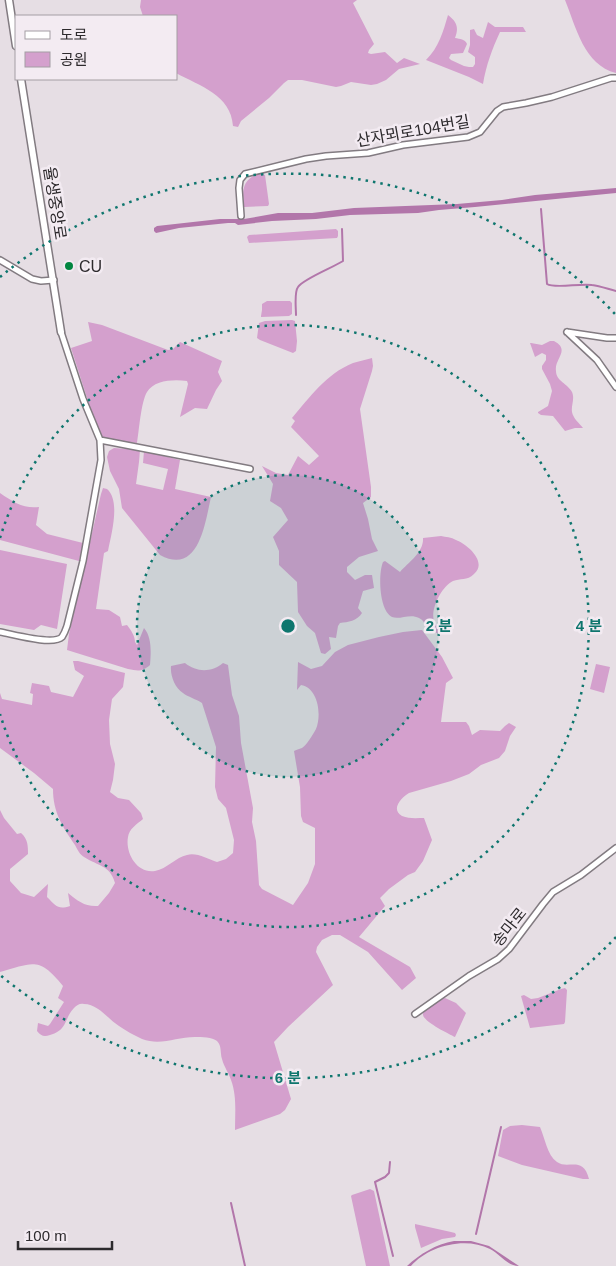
<svg xmlns="http://www.w3.org/2000/svg" width="616" height="1266" font-family="Arial,'Noto Sans KR',sans-serif">
<rect width="100%" height="100%" fill="#e6dee4"/>
<path fill="#d4a0cd" d="M 141,0 L 357,0 L 353,3 L 374,44 L 369,50 L 368,53 L 371,54 L 385,52 L 397,63 L 404,58 L 420,64 L 399,69 L 386,80 L 377,84 L 371,85 L 351,82 L 341,86 L 336,87 L 302,80 L 288,80 L 284,83 L 269,98 L 241,121 L 238,127 L 233,126 C 231,95 200,86 176,73 L 176,16 L 143,16 L 140,7 Z
M 565,0 L 616,0 L 616,73 C 584,65 576,27 565,0 Z
M 448,15 C 457,22 459,27 455,38 C 460,39 465,39 467,44 L 463,53 L 451,54 L 449,58 L 451,60 L 464,66 L 469,67 L 473,67 L 475,64 L 475,57 L 468,52 L 470,45 L 470,30 L 474,29 L 477,35 L 483,38 L 488,22 L 495,27 L 523,27 L 526,32 L 500,32 C 492,49 486,66 483,84 L 469,77 L 426,60 C 439,47 443,32 448,15 Z
M 261,173 L 265,175 L 269,204 L 268,206 L 244,207 C 242,190 242,178 261,173 Z
M 336,229 L 338,231 L 338,236 L 337,238 L 249,243 L 247,237 L 249,235 Z
M 267,301 L 290,301 L 292,303 L 292,314 L 289,316 L 261,317 L 261,316 L 262,310 L 262,304 Z
M 292,320 L 295,321 L 297,341 L 296,351 L 293,353 L 260,340 L 257,338 L 259,323 L 265,321 Z
M 88,322 L 102,325 L 168,350 L 173,349 L 180,342 L 222,361 L 218,372 L 222,381 L 216,390 L 207,409 L 195,408 L 180,417 L 188,384 L 187,381 C 174,379 154,380 147,392 C 141,402 139,431 137,443 L 108,440 L 101,436 L 96,426 L 71,348 L 92,341 Z
M 550,341 L 554,341 C 571,350 554,359 556,371 C 556,381 568,384 572,392 C 575,399 571,405 572,412 C 573,418 579,423 583,428 L 575,428 L 565,431 L 553,416 L 541,415 L 538,413 L 538,412 L 548,406 L 552,391 L 550,384 L 542,369 L 542,366 L 546,360 L 546,355 L 542,353 L 535,357 L 530,343 L 531,343 L 542,345 Z
M 372,358 L 373,366 L 372,371 L 360,409 L 371,487 L 371,497 L 363,503 L 368,519 L 372,539 L 378,551 L 359,557 L 347,567 L 347,572 L 355,580 L 365,575 L 372,575 L 374,588 L 363,591 L 358,608 L 362,613 C 357,621 348,622 340,623 L 338,626 L 336,638 L 329,637 L 331,649 L 325,654 L 321,653 L 315,633 L 307,626 L 298,612 L 297,582 L 279,565 L 279,551 L 273,537 L 288,520 L 281,508 L 270,501 L 273,484 L 262,466 L 276,473 L 288,475 L 298,456 L 309,465 L 319,456 L 291,427 L 295,421 L 292,418 C 310,397 326,374 353,363 C 359,361 366,360 372,358 Z
M 114,448 L 140,450 L 139,462 L 136,484 L 163,490 L 168,469 L 143,463 L 144,451 L 180,460 L 175,489 L 211,497 C 205,523 199,576 160,555 L 122,508 L 119,489 L 110,471 L 107,457 L 109,451 Z
M 103,488 L 107,489 C 121,501 111,535 108,551 L 104,553 L 96,609 L 109,610 L 120,617 L 122,626 L 127,625 C 131,630 135,636 135,642 L 137,645 L 144,628 C 152,637 151,653 150,665 C 142,672 138,671 128,669 L 67,650 L 69,634 L 101,494 Z
M 0,493 C 13,502 24,509 39,507 L 36,525 L 47,534 L 83,543 L 79,561 L 0,540 Z
M 441,536 C 446,537 451,537 456,540 C 467,544 488,562 474,574 C 467,581 460,578 453,581 C 442,586 430,609 434,621 C 435,624 439,627 441,630 L 440,633 C 423,633 429,623 419,618 C 410,613 400,620 392,617 C 379,610 378,574 383,562 L 385,561 L 400,572 C 409,562 424,552 423,538 Z
M 0,550 L 67,564 L 57,629 L 41,625 L 34,630 L 0,624 Z
M 422,630 L 442,657 L 453,678 L 446,683 L 441,722 L 466,722 L 469,726 L 472,735 L 480,730 L 500,731 L 505,726 L 509,723 L 516,727 L 510,736 L 505,751 L 499,758 L 481,765 L 469,774 L 451,781 L 409,793 C 402,797 390,809 402,816 C 409,819 417,818 424,818 L 432,840 L 423,861 L 415,872 L 408,875 L 389,889 L 380,898 L 385,906 L 359,937 L 410,967 L 416,978 L 402,990 L 368,952 L 340,935 L 332,935 L 322,940 L 317,947 L 316,952 L 333,985 L 288,1027 L 274,1042 L 291,1099 L 285,1110 L 280,1114 L 235,1130 C 235,1113 237,1096 231,1080 C 229,1073 224,1067 222,1059 C 220,1053 222,1046 217,1041 C 212,1037 202,1037 195,1037 C 176,1037 161,1046 142,1039 C 134,1035 126,1031 119,1026 C 108,1019 98,1004 84,1004 C 80,1003 77,1005 74,1008 C 64,1018 68,1030 50,1035 C 44,1037 41,1036 37,1031 L 38,1023 L 48,1026 L 50,1024 L 64,1002 L 58,998 L 63,986 C 39,956 33,963 0,972 L 0,810 L 4,818 L 17,834 L 21,833 C 28,839 28,846 28,854 L 10,869 L 10,881 L 21,893 L 34,897 L 48,884 L 47,897 C 56,906 58,910 70,906 L 68,893 C 78,901 85,907 98,906 L 109,893 L 115,883 C 110,865 98,866 84,857 C 80,855 77,849 75,845 C 62,826 53,812 53,789 L 34,773 L 0,748 L 0,693 L 2,699 L 32,705 L 33,694 L 30,693 L 32,683 L 49,686 L 51,692 L 73,697 L 84,676 L 75,670 L 73,661 L 78,661 L 125,673 L 123,687 L 112,699 L 109,720 L 110,744 L 115,764 L 113,780 L 110,792 L 118,798 L 129,800 L 141,813 L 143,819 C 137,824 129,829 128,837 C 125,853 137,874 155,871 C 167,869 176,857 187,855 C 196,852 208,859 217,862 L 226,859 L 233,853 L 234,840 L 226,808 L 218,799 L 215,787 L 216,747 L 202,703 C 196,699 188,697 183,693 C 175,688 170,675 171,666 L 185,663 C 196,672 211,673 223,663 L 228,665 L 232,695 L 239,716 L 241,743 L 253,808 L 252,822 L 256,841 L 259,885 L 262,889 L 293,905 L 308,883 L 315,864 L 315,828 L 303,822 L 301,816 L 300,787 L 294,751 C 296,750 299,749 302,748 C 307,745 313,734 316,729 C 322,714 318,688 301,685 L 297,690 L 298,662 L 311,669 L 322,666 L 335,652 L 348,645 L 379,637 L 403,632 Z
M 596,664 L 610,667 L 604,693 L 590,689 Z
M 565,988 L 567,990 L 565,1022 L 564,1024 L 530,1028 L 521,996 L 524,995 L 531,999 L 538,998 L 561,989 Z
M 445,998 L 456,1003 L 466,1013 L 455,1037 C 449,1034 422,1021 423,1014 C 423,1011 428,1007 431,1005 C 435,1002 439,999 445,998 Z
M 522,1125 L 540,1127 C 545,1138 547,1155 557,1162 C 568,1170 583,1155 589,1179 L 583,1179 L 522,1165 L 498,1156 L 503,1130 L 510,1126 Z
M 370,1189 L 374,1191 L 390,1266 L 366,1266 L 351,1196 L 352,1195 Z
M 415,1224 L 451,1232 L 455,1233 L 456,1235 L 455,1237 L 442,1239 L 421,1248 L 415,1227 Z"/>
<path fill="#b276aa" d="M 616,188 L 616,193 L 475,207 L 439,210 L 418,213 L 350,215 L 316,219 L 272,221 L 238,225 L 235,223 L 228,223 L 179,228 L 156,233 L 154,231 L 154,228 L 157,226 L 220,219 L 244,219 L 278,213 L 312,213 L 354,208 L 457,204 L 502,200 L 535,195 Z
M 454,1241 L 471,1241 L 489,1246 L 519,1266 C 507,1266 500,1254 490,1249 C 465,1236 428,1246 411,1266 L 407,1266 C 420,1254 436,1244 454,1241 Z"/>
<g fill="none" stroke-linecap="round" stroke-linejoin="round">
<path stroke="#b276aa" stroke-width="2" d="M 541,209 L 547,284 C 555,289 580,283 592,285 C 600,286 608,289 616,291
M 296,315 C 296,308 294,292 298,287 C 303,279 334,267 343,261 L 342,229
M 390,1162 L 389,1173 L 385,1177 L 375,1182 L 393,1256
M 231,1203 L 245,1266
M 476,1234 L 501,1127"/>
<defs>
<path id="minor" d="M 241,216 L 239,188 L 240,180 L 245,174 L 306,159 L 326,156 L 368,153 L 403,145 L 468,137 L 480,132 L 497,111 L 503,107 L 526,103 L 552,97 L 611,78 L 616,78
M 0,260 L 32,279 L 41,281 L 54,280
M 567,332 L 597,360 L 616,387
M 567,332 L 607,338 L 616,338
M 100,440 L 250,469
M 0,632 C 12,634 53,646 62,637 C 64,634 66,629 67,626 L 83,561 L 101,460 L 100,440 L 83,399 L 61,332
M 415,1014 L 469,976 L 498,959 L 509,949 L 543,904 L 553,892 L 581,875 L 616,848"/>
<path id="tertiary" d="M 9,0 L 16,46
M 21,79 L 61,332"/>
</defs>
<use href="#minor" stroke="#827b81" stroke-width="8"/>
<use href="#tertiary" stroke="#827b81" stroke-width="9"/>
<use href="#minor" stroke="#fff" stroke-width="5"/>
<use href="#tertiary" stroke="#fff" stroke-width="6"/>
</g>
<circle cx="288" cy="626" r="151" fill="#0f766e" fill-opacity=".12"/>
<g fill="none" stroke="#0f766e" stroke-width="2.5" stroke-dasharray="2.5 5">
<circle cx="288" cy="626" r="151"/>
<path d="M0 538A301 301 0 1 1 0 714"/>
<path d="M616 937A452 452 0 0 1 0 975M0 277A452 452 0 0 1 616 315"/>
</g>
<circle fill="#038641" stroke="#f3ebf2" stroke-width="2" cx="69" cy="266" r="5"/>
<g text-anchor="middle" dominant-baseline="central" stroke-width="5" stroke-linejoin="round" paint-order="stroke">
<g font-size="16" fill="#2d2a2d" stroke="#f3ebf2">
<text transform="translate(413 131) rotate(-10)">산자뫼로104번길</text>
<text transform="translate(55 203) rotate(81)">율생중앙로</text>
<text transform="translate(509 927) rotate(-51)">송마로</text>
</g>
<g font-size="16" fill="#2d2a2d" stroke="#f3ebf2" text-anchor="start">
<text x="79" y="266">CU</text>
</g>
</g>
<circle cx="288" cy="626" r="8" fill="#0f766e" stroke="#f3ebf2" stroke-width="2.5"/>
<g font-size="15" text-anchor="middle" font-weight="bold" fill="#0f766e" stroke="#f3ebf2" stroke-width="5" stroke-linejoin="round" paint-order="stroke">
<text x="439" y="631">2 분</text>
<text x="589" y="631">4 분</text>
<text x="288" y="1083">6 분</text>
</g>
<rect x="15" y="15" width="162" height="65" fill="#f3ebf2" stroke="#a49ea3"/>
<rect x="25" y="31" width="25" height="8" fill="#ffffff" stroke="#a49ea3"/>
<text x="60" y="40" font-size="15" fill="#2d2a2d">도로</text>
<rect x="25" y="52" width="25" height="15" fill="#d4a0cd" stroke="#a49ea3"/>
<text x="60" y="65" font-size="15" fill="#2d2a2d">공원</text>
<path d="M18 1241v8h94v-8" fill="none" stroke="#2d2a2d" stroke-width="2.5"/>
<text x="25" y="1241" font-size="15" fill="#2d2a2d" stroke="#f3ebf2" stroke-width="4" paint-order="stroke">100 m</text>
</svg>
